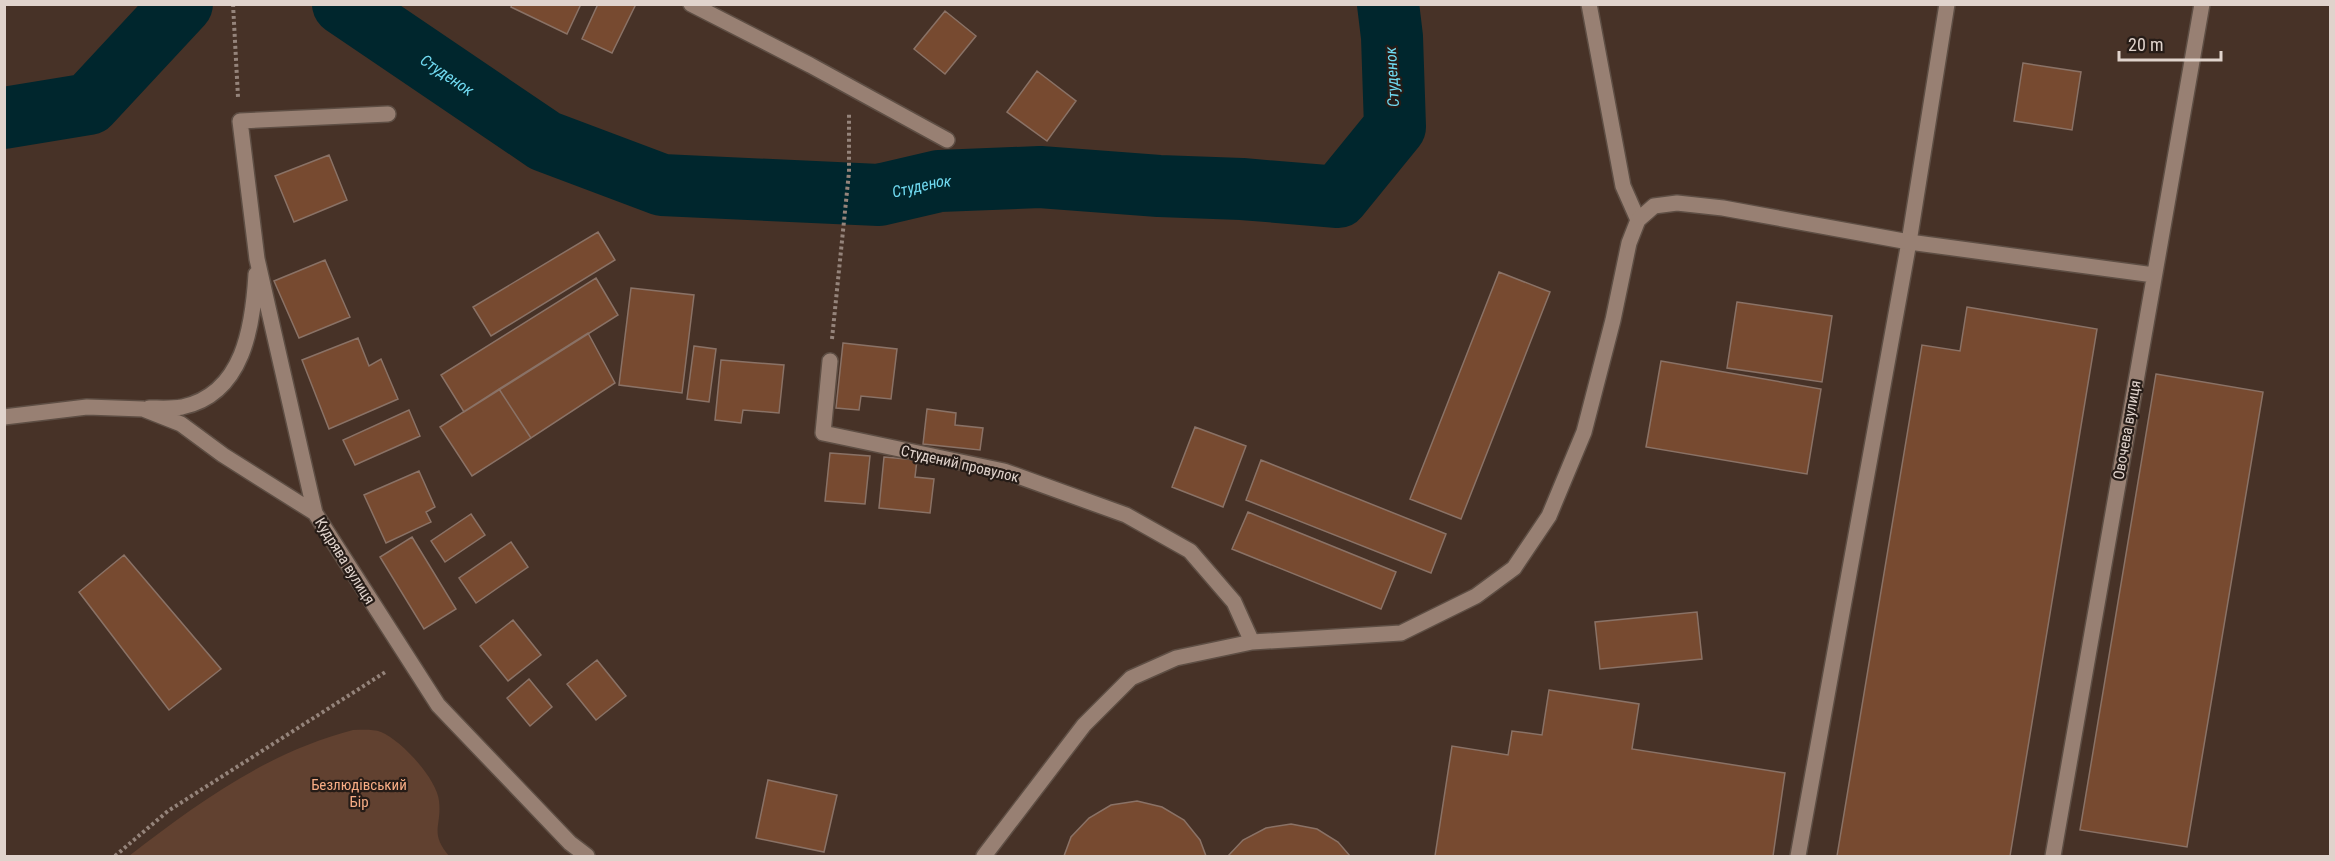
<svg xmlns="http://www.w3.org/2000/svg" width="2335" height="861" font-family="'Roboto Condensed',sans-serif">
<rect width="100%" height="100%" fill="#473227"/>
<path fill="#614130" d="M 353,730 C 362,730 373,729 381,732 C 401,740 437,779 439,801 C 442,827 429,832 449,856 L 129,856 C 197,803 268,752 353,730 Z"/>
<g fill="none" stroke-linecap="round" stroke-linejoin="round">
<g stroke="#00262d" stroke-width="62">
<path id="s1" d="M 343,4 L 545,141 L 662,185 L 879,195 L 939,181 L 1040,177 L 1159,186 L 1242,189 L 1338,197 L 1395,127 L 1392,37 L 1388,4"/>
<path d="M 4,118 L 89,104 L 182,4"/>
</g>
</g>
<path fill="#774a30" stroke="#8a7266" stroke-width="1.5" d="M 512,4 L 581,4 L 567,34 L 511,7 Z
M 598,4 L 636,4 L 612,53 L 582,39 Z
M 945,11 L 976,36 L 945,74 L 914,49 Z
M 2023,63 L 2081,72 L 2072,130 L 2014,121 Z
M 1037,71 L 1076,101 L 1047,141 L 1007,112 Z
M 329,155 L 347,200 L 294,222 L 275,176 Z
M 598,232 L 615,260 L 491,336 L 473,307 Z
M 325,260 L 350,317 L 299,338 L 274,281 Z
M 1499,272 L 1550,292 L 1461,519 L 1410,499 Z
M 596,278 L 618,315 L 464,412 L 441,375 Z
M 631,288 L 694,295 L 682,393 L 619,385 Z
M 1737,302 L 1832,316 L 1822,382 L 1727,368 Z
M 1967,307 L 2097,329 L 2010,856 L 1837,856 L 1922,345 L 1960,351 Z
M 588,333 L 615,383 L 531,438 L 499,389 Z
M 358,338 L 369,366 L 381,359 L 398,399 L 329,429 L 302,360 Z
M 843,343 L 897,349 L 891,399 L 861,396 L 859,410 L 836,408 Z
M 694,346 L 716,349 L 709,402 L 687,399 Z
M 721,360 L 784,365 L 779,413 L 743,410 L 741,423 L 715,420 Z
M 1661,361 L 1821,389 L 1807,474 L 1646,447 Z
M 2156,374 L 2263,392 L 2187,847 L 2080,830 Z
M 499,389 L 531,438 L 472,476 L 440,427 Z
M 927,409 L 956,413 L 955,425 L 983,428 L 980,450 L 923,444 Z
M 409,410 L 420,436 L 355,465 L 343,440 Z
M 1195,427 L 1246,446 L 1223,507 L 1172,487 Z
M 830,453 L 870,456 L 865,504 L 825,501 Z
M 884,457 L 917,460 L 915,477 L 934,479 L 930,513 L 879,508 Z
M 1261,460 L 1446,534 L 1431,573 L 1246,500 Z
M 419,471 L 435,507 L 426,512 L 431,522 L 386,543 L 364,495 Z
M 1248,512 L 1396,572 L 1381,609 L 1232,549 Z
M 471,514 L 485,535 L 445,562 L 431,541 Z
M 412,537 L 456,609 L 424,629 L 380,557 Z
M 511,542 L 528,567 L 476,603 L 459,578 Z
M 124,555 L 221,669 L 169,710 L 79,592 Z
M 1697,612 L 1702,659 L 1600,669 L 1595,622 Z
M 513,620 L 541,655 L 508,681 L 480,646 Z
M 597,660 L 626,696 L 596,720 L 567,684 Z
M 529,679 L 552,707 L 530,726 L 507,698 Z
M 1549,690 L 1639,704 L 1632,749 L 1785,773 L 1773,856 L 1435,856 L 1452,746 L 1508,755 L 1512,731 L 1542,735 Z
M 768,780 L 837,795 L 824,852 L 756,838 Z
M 1137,801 L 1162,807 L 1184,820 L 1200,840 L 1206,856 L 1064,856 L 1071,837 L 1089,818 L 1111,805 Z
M 1291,824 L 1317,829 L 1338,842 L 1350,856 L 1228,856 L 1243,840 L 1266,828 Z"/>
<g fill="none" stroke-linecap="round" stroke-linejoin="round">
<defs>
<path id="lane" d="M 1589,4 L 1623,186 L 1638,220
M 1798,856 L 1909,242 L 1947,4"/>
<path id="street" d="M 691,4 L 810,65 L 947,140
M 388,114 L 240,121 L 257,259 L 315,513 L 438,705 L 570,843 L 587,856
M 830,361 L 823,433 L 1004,471 L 1126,515 L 1190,551 L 1234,602 L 1252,642
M 149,408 C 159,408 171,409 182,407 C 244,394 253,325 256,274
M 4,417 L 87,407 L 143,409 L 181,424 L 223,455 L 315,513
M 984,856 L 1084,725 L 1131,678 L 1176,658 L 1252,642 L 1401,633 L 1476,596 L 1514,568 L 1549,516 L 1584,432 L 1613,320 L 1629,243 L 1638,220 L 1654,206 L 1677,203 L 1723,208 L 1909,242 L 2154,275
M 2053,856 L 2202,4"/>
</defs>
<use href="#lane" stroke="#5e4e44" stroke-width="18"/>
<use href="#street" stroke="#5e4e44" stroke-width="18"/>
<path stroke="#95847b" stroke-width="4" stroke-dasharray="3 3" stroke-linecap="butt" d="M 233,4 L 238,97
M 832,339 L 849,172 L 849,114
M 115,856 L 168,811 L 387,671"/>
<use href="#lane" stroke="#988073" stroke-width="15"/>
<use href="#street" stroke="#988073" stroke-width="15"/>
</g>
<g text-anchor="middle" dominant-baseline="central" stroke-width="4.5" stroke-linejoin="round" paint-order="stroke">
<g font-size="15" fill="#e0d3cc" stroke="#261c17">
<text transform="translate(2127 430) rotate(-80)">Овочева вулиця</text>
<text transform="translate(960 464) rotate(13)">Студений провулок</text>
<text transform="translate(345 561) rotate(58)">Кудрява вулиця</text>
</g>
<g font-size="15" fill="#f7ac84" stroke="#261c17">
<text x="359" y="785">Безлюдівський<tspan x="359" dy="17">Бір</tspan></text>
</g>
<g font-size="16" font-style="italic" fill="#70daf1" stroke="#261c17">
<text stroke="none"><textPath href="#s1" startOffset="126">Студенок</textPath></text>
<text transform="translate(1392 77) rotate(-93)">Студенок</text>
<text stroke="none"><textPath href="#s1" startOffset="630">Студенок</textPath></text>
</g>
</g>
<rect width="2335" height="861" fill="none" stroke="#e0d3cc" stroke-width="12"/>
<path d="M2119 51v9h102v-9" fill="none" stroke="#e0d3cc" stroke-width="3"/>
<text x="2128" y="51" font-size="18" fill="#e0d3cc" stroke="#261c17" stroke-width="4.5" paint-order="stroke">20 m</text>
</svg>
